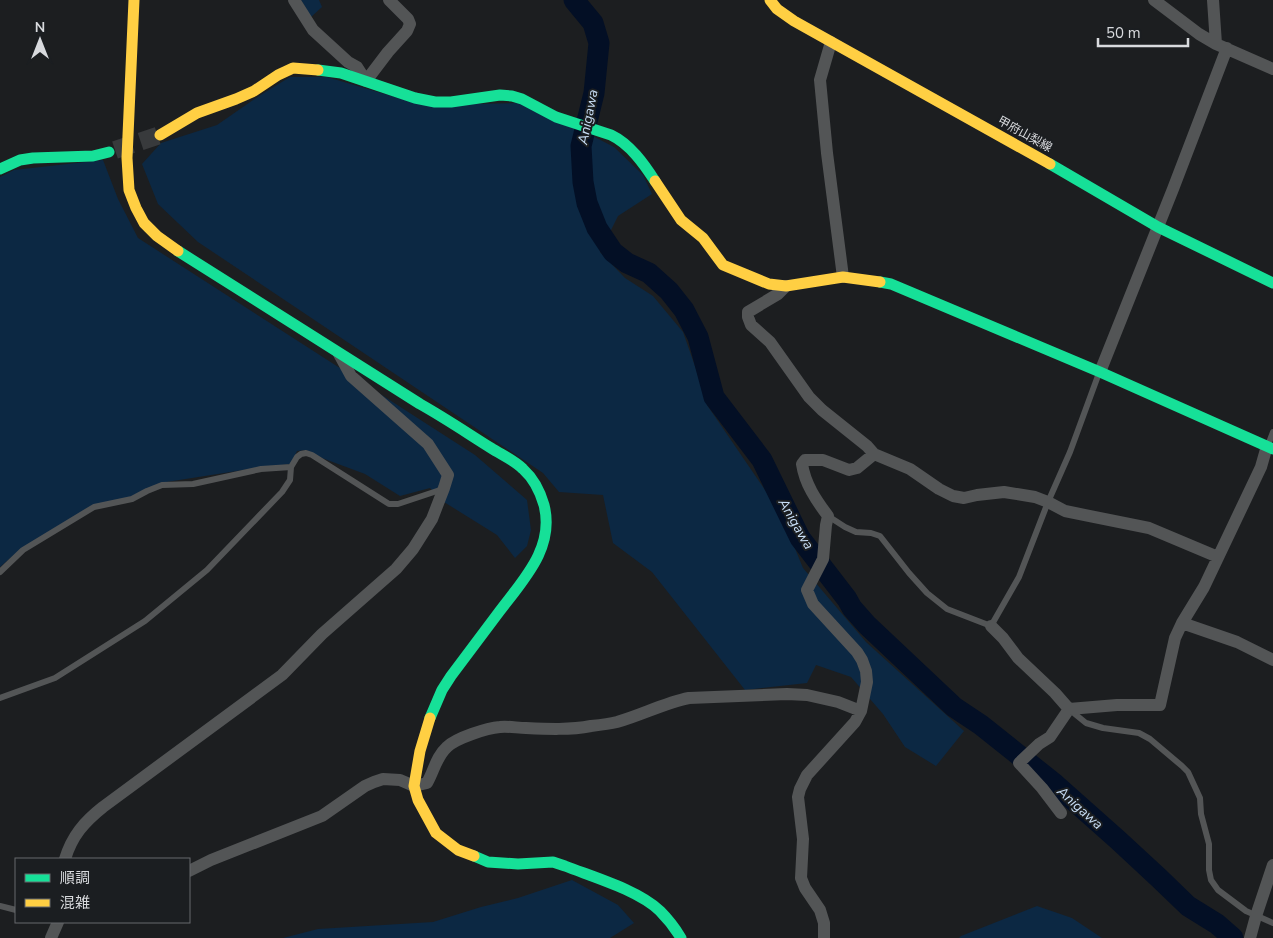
<svg xmlns="http://www.w3.org/2000/svg" width="1273" height="938" font-family="'Nunito Sans','Noto Sans JP',sans-serif">
<rect width="100%" height="100%" fill="#1c1e20"/>
<path fill="#0c2843" d="M 301,0 L 319,0 L 322,7 L 311,17 Z
M 290,77 L 327,77 L 422,105 L 520,103 L 579,129 L 614,147 L 643,175 L 652,194 L 618,216 L 600,252 L 625,278 L 653,296 L 683,332 L 696,369 L 707,405 L 780,512 L 803,568 L 866,642 L 964,731 L 936,766 L 905,747 L 883,714 L 851,677 L 816,665 L 807,683 L 745,690 L 652,572 L 613,543 L 603,495 L 559,492 L 543,473 L 198,242 L 158,204 L 142,164 L 161,143 L 217,125 L 259,96 Z
M 103,160 L 118,199 L 138,238 L 475,455 L 527,500 L 531,530 L 527,546 L 515,558 L 497,535 L 444,502 L 430,488 L 400,496 L 365,474 L 322,458 L 306,450 L 297,451 L 291,464 L 262,467 L 160,483 L 130,497 L 90,507 L 22,548 L 0,567 L 0,177 L 14,170 Z
M 572,880 L 618,905 L 634,923 L 610,938 L 283,938 L 318,929 L 433,922 L 481,907 L 518,898 Z
M 1037,906 L 1072,918 L 1102,938 L 959,938 L 961,936 Z"/>
<g fill="none" stroke-linecap="round" stroke-linejoin="round">
<path stroke="#030f25" stroke-width="21" d="M 574,0 L 593,23 L 599,43 L 594,93 L 581,146 L 583,182 L 587,203 L 597,228 L 613,252 L 627,263 L 649,273 L 669,291 L 684,310 L 698,337 L 714,397 L 762,460 L 800,538 L 847,599 L 852,608 L 867,625 L 954,707 L 981,725 L 1055,784 L 1118,840 L 1159,878 L 1188,906 L 1217,924 L 1233,938"/>
<path stroke="#383a3c" stroke-width="18" stroke-dasharray="18 9" stroke-linecap="butt" d="M 115,150 L 160,135"/>
<path stroke="#535556" stroke-width="6" d="M 1268,445 L 1273,432
M 828,516 L 845,527 L 856,532 L 871,533 L 880,536 L 909,573 L 927,593 L 947,609 L 991,626 L 1019,577 L 1048,502 L 1070,452 L 1099,373
M 0,572 L 23,550 L 94,507 L 132,499 L 147,491 L 162,485 L 193,484 L 261,469 L 291,467
M 0,698 L 55,678 L 145,621 L 207,570 L 282,492 L 290,480 L 291,467 L 297,457 L 301,454 L 306,453 L 312,455 L 389,504 L 398,504 L 443,489
M 1070,710 L 1086,723 L 1103,728 L 1139,733 L 1150,739 L 1182,766 L 1188,772 L 1200,798 L 1201,814 L 1209,844 L 1209,870 L 1211,880 L 1218,890 L 1246,911 L 1273,923
M 0,906 L 16,910"/>
<path stroke="#535556" stroke-width="12" d="M 294,0 L 313,30 L 348,62 L 357,67 L 366,81 L 388,52 L 407,31 L 410,24 L 408,19 L 389,0
M 1154,0 L 1199,34 L 1216,44 L 1273,69
M 1213,0 L 1216,44
M 831,42 L 820,80 L 827,153 L 843,277
M 786,286 L 778,294 L 748,312 L 748,317 L 751,325 L 770,342 L 809,397 L 822,410 L 867,446 L 874,454 L 910,469 L 939,489 L 953,496 L 964,498 L 977,495 L 1004,492 L 1035,497 L 1048,502 L 1065,511 L 1149,528 L 1218,557
M 1100,372 L 1173,189 L 1227,48
M 1182,623 L 1237,642 L 1273,660
M 991,626 L 1003,638 L 1018,658 L 1055,693 L 1069,709
M 1069,709 L 1117,705 L 1160,705 L 1175,638 L 1182,623 L 1204,587 L 1261,467 L 1267,446
M 1061,813 L 1042,788 L 1019,763 L 1039,744 L 1050,737 L 1069,709
M 65,859 C 72,836 84,822 103,807 L 282,675 L 322,634 L 396,569 L 413,549 L 432,519 L 444,488 L 448,475 L 428,444 L 351,376 L 339,354
M 189,871 L 211,860 L 322,816 L 365,786 L 374,782 L 383,779 L 400,780 L 414,786 L 427,783 C 434,771 436,757 447,747 C 456,738 487,728 500,727 C 508,726 518,728 526,728 C 548,729 570,730 591,726 C 600,725 609,724 617,722 C 642,715 664,703 689,698 L 787,694 L 807,695 L 838,702 L 861,711
M 51,938 L 58,922
M 824,938 L 824,923 L 820,910 L 805,888 L 801,878 L 803,839 L 798,797 L 800,789 L 807,775 L 855,722 L 861,711 L 867,682 L 866,671 L 862,660 L 857,652 L 813,604 L 807,590 L 823,559 L 826,525 L 828,516 C 816,500 805,484 802,464 L 805,460 L 823,460 L 849,470 L 857,468 L 874,454
M 1250,938 L 1256,916 L 1273,865"/>
<path stroke="#16e098" stroke-width="11" d="M 318,70 L 341,73 L 415,98 L 435,102 L 451,102 L 500,95 L 512,96 L 522,99 L 556,117 L 611,135 C 630,144 644,164 655,181
M 1050,164 L 1158,227 L 1273,283
M 0,169 L 20,160 L 33,158 L 93,156 L 109,152
M 178,251 L 420,404 C 445,418 467,433 491,448 C 502,455 514,460 523,469 C 533,478 540,491 544,505 C 555,548 523,580 499,612 C 483,633 467,655 451,676 L 442,690 L 430,718
M 880,282 L 891,284 L 1100,372 L 1273,449
M 474,856 L 488,862 L 518,864 L 553,862 L 565,866 C 593,877 638,890 660,911 C 668,919 675,928 681,938"/>
<path stroke="#ffcf43" stroke-width="11" d="M 134,0 L 127,158 L 129,190 L 136,208 L 144,223 L 157,236 L 178,251
M 770,0 L 777,9 L 794,21 L 1050,164
M 160,135 L 197,113 L 236,99 L 254,91 L 278,75 L 293,68 L 318,70
M 655,181 L 681,220 L 703,238 L 723,265 L 769,284 L 786,286 L 843,277 L 880,282
M 430,718 L 420,751 L 414,786 L 418,800 L 436,833 L 458,850 L 474,856"/>
</g>
<g text-anchor="middle" dominant-baseline="central" stroke-width="4" stroke-linejoin="round" paint-order="stroke">
<g font-size="12" fill="#d8dadd" stroke="#1b1e21">
<text transform="translate(1025 134) rotate(29)">甲府山梨線</text>
</g>
<g font-size="14" font-style="italic" fill="#c9dff7" stroke="#1b1e21">
<text transform="translate(588 117) rotate(-79)">Anigawa</text>
<text transform="translate(796 524) rotate(60)">Anigawa</text>
<text transform="translate(1080 808) rotate(42)">Anigawa</text>
</g>
</g>
<rect x="15" y="858" width="175" height="65" fill="#1b1e21" stroke="#67696c"/>
<rect x="25" y="874" width="25" height="8" fill="#16e098" stroke="#67696c"/>
<text x="60" y="883" font-size="15" fill="#d8dadd">順調</text>
<rect x="25" y="899" width="25" height="8" fill="#ffcf43" stroke="#67696c"/>
<text x="60" y="908" font-size="15" fill="#d8dadd">混雑</text>
<g transform="translate(40 40)" stroke="#1b1e21" stroke-width="4" paint-order="stroke">
<path d="M0-4L9 19L0 12L-9 19Z" fill="#d8dadd"/>
<text y="-8" font-size="14" font-weight="bold" text-anchor="middle" fill="#d8dadd">N</text>
</g>
<path d="M1098 38v8h90v-8" fill="none" stroke="#d8dadd" stroke-width="2.5"/>
<text x="1106" y="38" font-size="15" fill="#d8dadd" stroke="#1b1e21" stroke-width="4" paint-order="stroke">50 m</text>
</svg>
